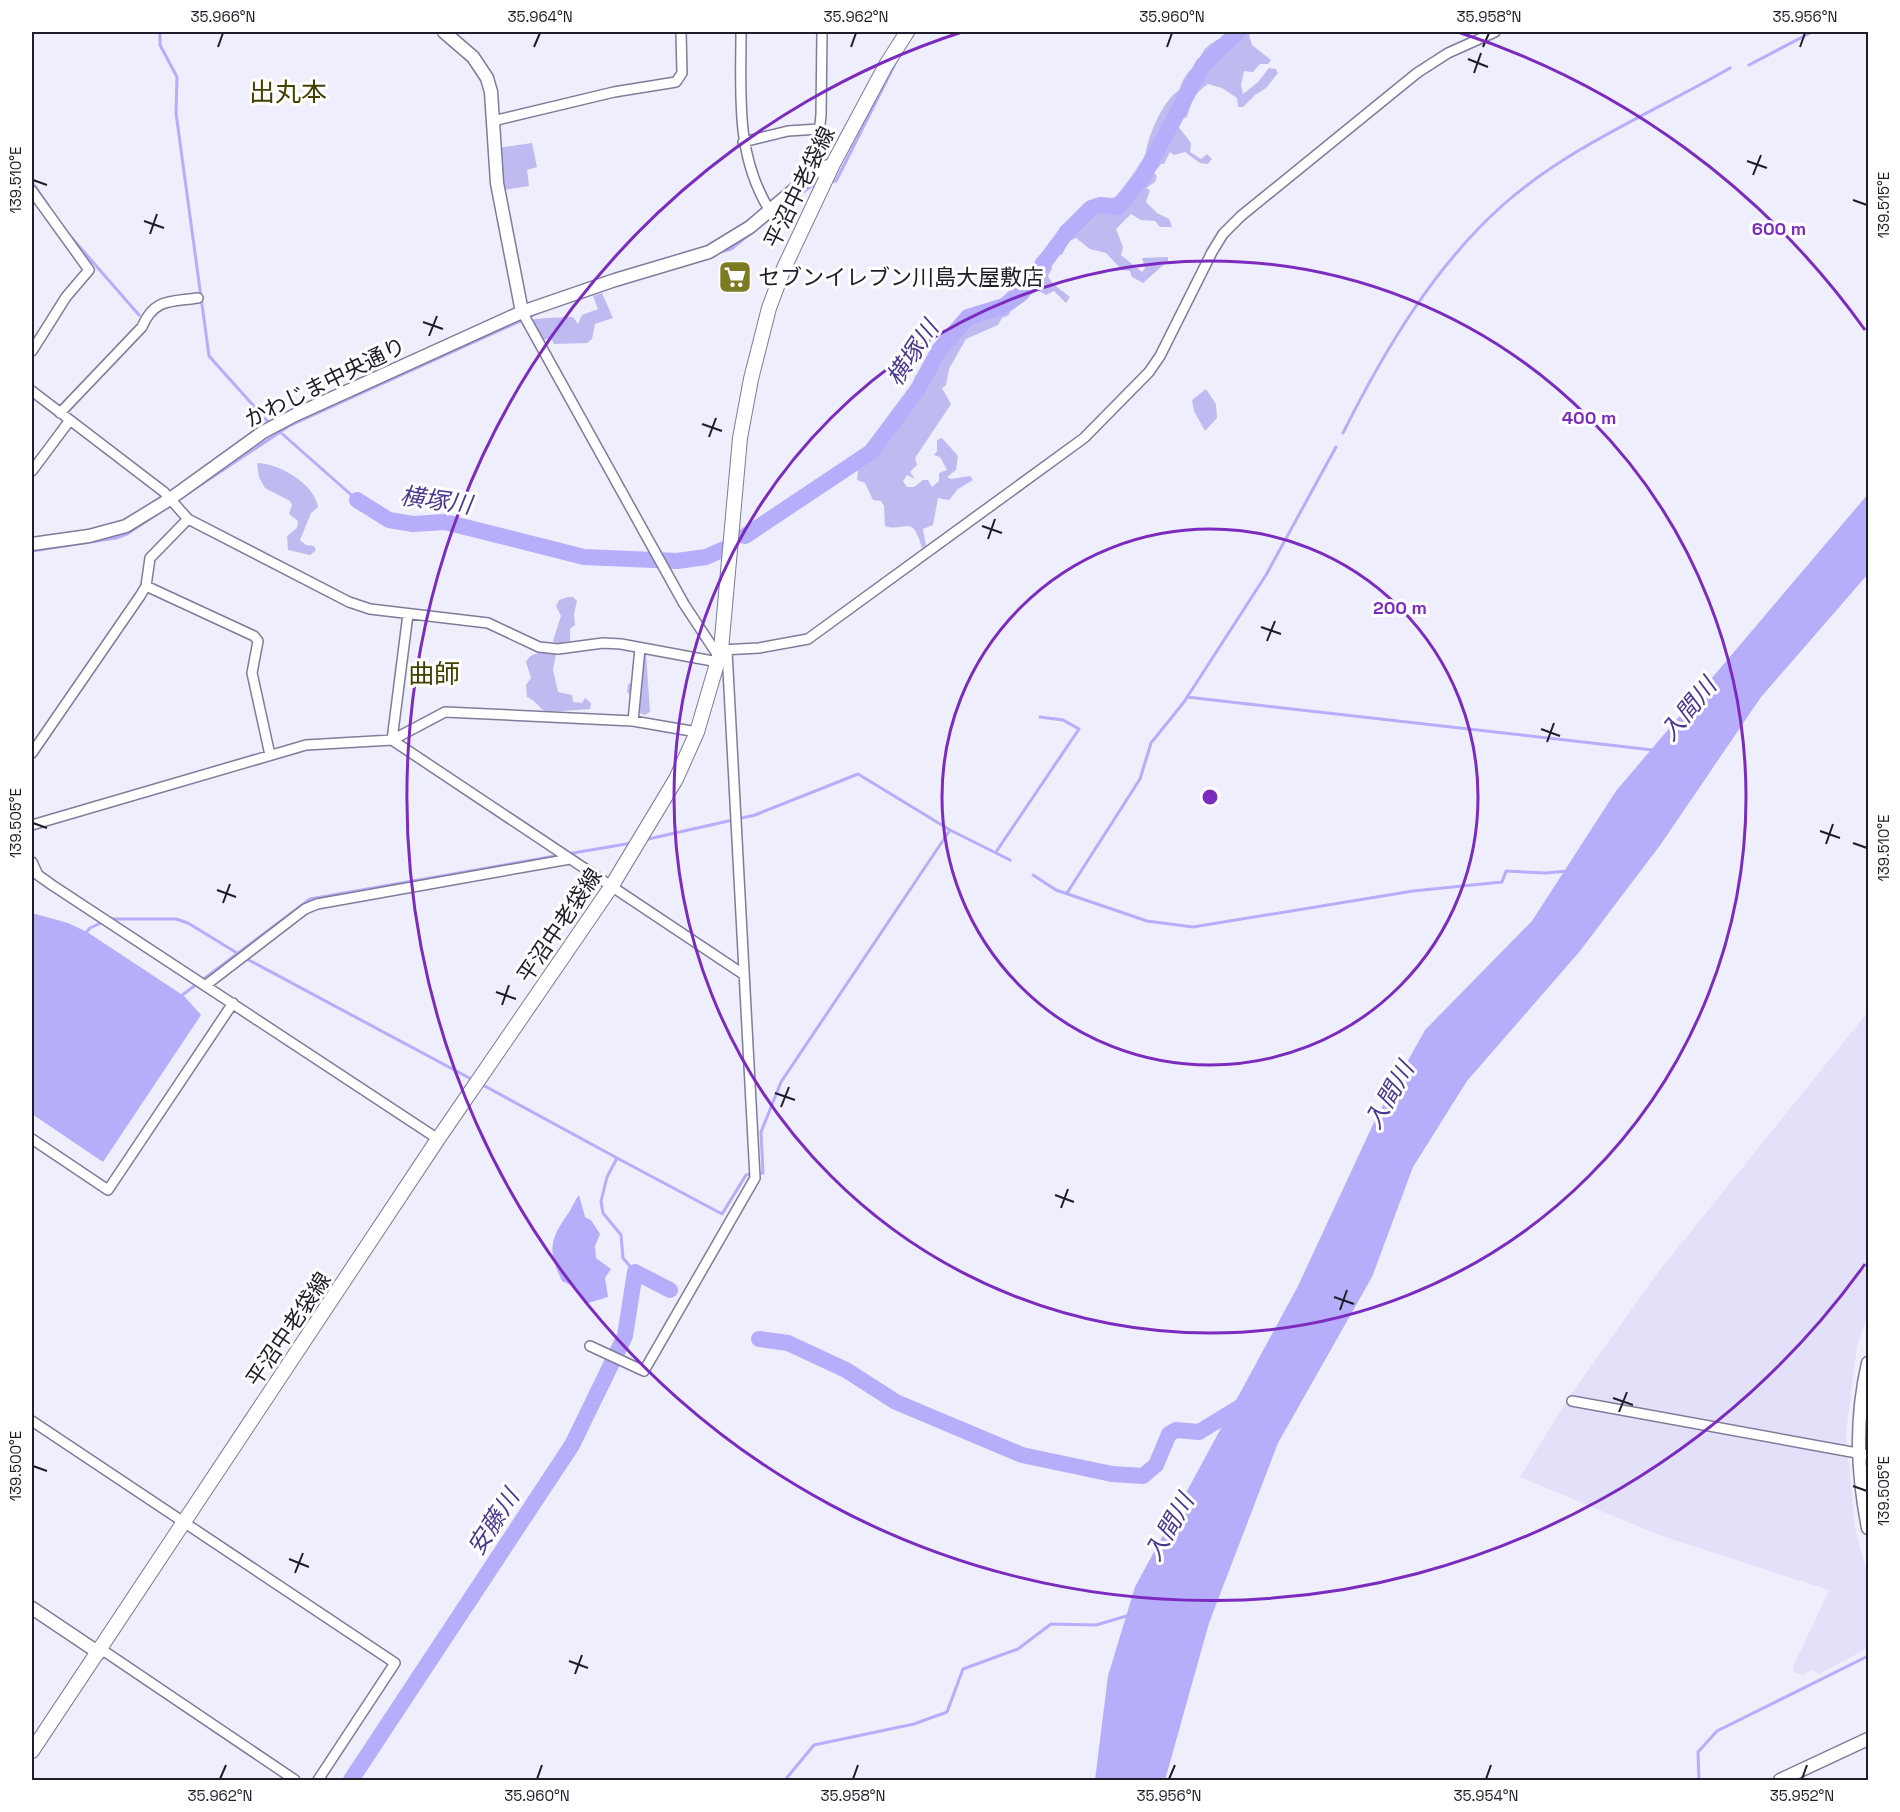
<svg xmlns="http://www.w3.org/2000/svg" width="1900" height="1812" font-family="'Space Grotesk','Noto Sans JP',sans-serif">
<rect width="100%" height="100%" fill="#efeefd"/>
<path fill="#e3e1fa" d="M 1868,1012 L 1868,1312 L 1857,1347 L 1846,1433 L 1855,1528 L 1868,1577 L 1868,1648 L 1819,1674 L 1813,1670 L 1803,1675 L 1793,1672 L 1793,1667 L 1829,1590 L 1659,1535 L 1520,1477 L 1571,1394 L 1659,1271 Z"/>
<path fill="#bfbaf0" d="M 1233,32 L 1253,32 L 1249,35 L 1252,45 L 1271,60 L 1268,64 L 1260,64 L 1253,72 L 1244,71 L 1241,85 L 1243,94 L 1258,82 L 1269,68 L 1276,69 L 1278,73 L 1266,88 L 1255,95 L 1243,107 L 1238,107 L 1237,98 L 1222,88 L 1208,84 C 1189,98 1193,100 1187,117 L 1180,120 L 1178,126 L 1191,143 L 1190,152 L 1201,159 L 1207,154 L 1212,159 L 1208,164 L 1200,163 L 1185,152 L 1174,155 L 1170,152 L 1164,164 L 1161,164 L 1154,173 L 1157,176 L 1155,182 L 1146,188 L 1150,190 L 1146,202 L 1157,213 L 1169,219 L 1172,227 L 1160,227 L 1155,221 L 1141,220 L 1131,214 L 1116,229 L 1123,247 L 1121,255 L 1142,272 L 1145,268 L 1142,258 L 1168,257 L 1168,261 L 1143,283 L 1132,277 L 1130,271 L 1122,270 L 1106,253 L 1090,249 L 1076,238 L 1069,241 L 1062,255 L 1059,253 L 1051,263 L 1052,269 L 1048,276 L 1052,283 L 1070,297 L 1066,303 L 1054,291 L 1046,295 L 1038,290 L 1011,308 L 1009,315 L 1002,318 L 998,325 L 966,339 L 949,369 L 946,385 L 942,388 L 951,404 L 915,458 L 917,465 L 910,472 L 915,479 L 907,475 L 903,481 L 907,487 L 914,487 L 923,480 L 928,480 L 932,487 L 939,481 L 939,473 L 947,470 L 940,457 L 934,455 L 937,451 L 937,440 L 942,438 L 958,456 L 956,470 L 947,477 L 951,479 L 970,476 L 973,480 L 958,489 L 949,500 L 938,498 L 933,525 L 923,529 L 926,546 L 922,548 C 912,512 905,533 885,526 L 884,506 L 881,501 L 873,500 L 865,483 L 857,480 L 858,471 L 853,463 L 861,461 L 861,455 L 878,437 L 896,407 L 902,405 L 905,397 L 911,394 L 915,376 L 926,368 L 933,352 L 942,350 L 945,346 L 941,339 C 954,316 979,315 998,301 C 1006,295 1021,276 1030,278 L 1035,270 L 1035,260 L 1062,232 L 1059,228 L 1064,224 C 1079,219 1088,204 1103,198 C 1108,196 1111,200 1116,196 C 1120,193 1146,157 1146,152 C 1149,133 1163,101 1179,90 C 1182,81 1189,67 1199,64 C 1201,44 1218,40 1233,32 Z
M 532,143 L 537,167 L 527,170 L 529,186 L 503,190 L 498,148 Z
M 602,293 L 613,318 L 595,324 L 592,339 L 587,343 L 554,344 L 551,338 L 544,340 L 541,336 L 538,337 L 530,320 C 536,318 568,317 573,317 L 578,324 L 582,315 L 598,309 L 593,296 Z
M 1206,389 L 1216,404 L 1217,418 L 1205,431 L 1194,411 L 1192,400 Z
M 257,463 C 278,463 315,484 318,507 L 311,513 L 300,540 L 306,545 L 314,546 L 316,550 L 310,555 L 288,550 L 287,536 L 297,528 L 298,521 L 289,514 L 292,505 L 290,501 L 265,488 L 259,477 Z
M 568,597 L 573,597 L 577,601 L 574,614 L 575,625 L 570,629 L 570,643 L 557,645 L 553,641 L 561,616 L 556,606 L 559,600 Z
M 549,652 L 556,654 L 553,670 L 558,692 L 572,695 L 573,702 L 582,703 L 585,698 L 591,703 L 590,709 L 547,712 C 538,708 537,701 527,697 L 526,685 L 531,678 L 526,662 C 531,652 539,653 549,652 Z
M 646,654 L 650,712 L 645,715 L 637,712 L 634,698 L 627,692 L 628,685 L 632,682 L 632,672 L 641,655 Z"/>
<path fill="#b6adfb" d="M 1868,494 L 1868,574 L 1761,697 L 1661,844 L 1580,951 L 1467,1081 L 1413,1167 L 1372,1277 L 1278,1443 L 1209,1623 L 1165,1780 L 1095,1780 L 1108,1676 L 1135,1587 L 1298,1286 L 1376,1118 L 1425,1030 L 1532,921 L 1616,791 Z
M 32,913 L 68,923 L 87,932 L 184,996 L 201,1015 L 103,1162 L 32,1114 Z
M 579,1195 L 585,1217 L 591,1220 L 600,1234 L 595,1246 L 596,1258 L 611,1269 L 605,1278 L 608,1297 L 585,1304 L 575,1287 L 562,1281 C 548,1252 549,1241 567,1215 C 572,1209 574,1201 579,1195 Z"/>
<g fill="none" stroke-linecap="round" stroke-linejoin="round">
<path stroke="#b6adfb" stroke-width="3" d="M 160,32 L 160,45 L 177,77 L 176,113 L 209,356 L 269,423
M 911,38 L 915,32
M 1749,65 L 1812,32
M 32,182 L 48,205
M 830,182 L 836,181 L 899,56
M 71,237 L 139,315
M 717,253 L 731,249 L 811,186 L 817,185
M 279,431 L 357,500
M 1343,433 C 1384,351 1434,266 1504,204 C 1570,146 1654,112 1730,68
M 32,551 L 116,538 L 127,534 L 289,426 L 538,313
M 1187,697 L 1653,750
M 644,840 L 755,815 L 858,774 L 950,830 L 1010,860
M 996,852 L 1079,729 L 1063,720 L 1040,717
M 567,854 L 632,843
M 1033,875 L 1056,890 L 1147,921 L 1193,927 L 1413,891 L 1502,882 L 1506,871 L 1546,873 L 1568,871
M 1067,893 L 1140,779 L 1151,743 L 1184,702 L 1266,575 L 1336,447
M 109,919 L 176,919 L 188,923 L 237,953
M 84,935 L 90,928 L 103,922
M 245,958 L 475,1081
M 181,996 L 310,899 L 561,855
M 481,1084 L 617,1158 L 607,1177 L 601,1201 L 603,1213 L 621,1235 L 623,1258 L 635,1272
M 617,1158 L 722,1214 L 746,1175 L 763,1173 L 761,1132 L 781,1082 L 950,830
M 785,1780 L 814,1745 L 914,1724 L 947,1712 L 963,1669 L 1018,1649 L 1051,1624 L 1096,1625 L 1130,1615
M 1699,1780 L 1698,1752 L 1717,1731 L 1868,1656"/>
<path stroke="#b6adfb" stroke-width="16" d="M 357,500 L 389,520 L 413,524 L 445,522 L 584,557 L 677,561 L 706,557 L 724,549
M 745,536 L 871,452 L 918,389 L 939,350 L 968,317 L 1004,306 L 1021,294 L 1067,232 L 1091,208 L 1100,205 L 1118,207 L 1143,177 L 1203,65 L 1238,32
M 759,1339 L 788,1343 L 846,1370 L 896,1402 L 1022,1455 L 1112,1474 L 1143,1476 L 1156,1465 L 1169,1434 L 1176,1430 L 1199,1432 L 1248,1402
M 351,1780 L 572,1445 L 625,1336 L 635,1272 L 670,1290"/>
<defs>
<path id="minor" d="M 741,32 C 741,95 735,155 770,211
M 493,121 L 614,92 L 676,82 L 682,73 L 681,32
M 743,142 L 788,131 L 819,129
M 815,172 L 821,115 L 822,32
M 32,191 L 89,270 L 66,297 L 32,351
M 522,312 L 684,604 L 719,657
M 32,391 L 164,492 L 188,519 L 349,602 L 370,609 L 488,623 L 539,647 L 558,649 L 603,643 L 621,644 L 718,662
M 60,413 L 142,327 C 154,298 171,302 198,298
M 32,471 L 70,420
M 146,586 L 254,636 L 258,641 L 252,673 L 270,755
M 408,614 L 392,740 L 743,974
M 721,650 L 759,648 L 808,639 L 1084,438 L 1149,372 L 1160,356 L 1212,252 L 1223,234 L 1241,216 L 1417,73 L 1448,53 L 1495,32
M 633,721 L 640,648
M 32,753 L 140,596 L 146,586 L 150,558 L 188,519
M 32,825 L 306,745 L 392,740 L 445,712 L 633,721 L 697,732
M 32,862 L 38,875 L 52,885 L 438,1139
M 206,985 L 305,909 L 317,904 L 570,859
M 32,1139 L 108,1190 L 233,1003
M 590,1346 L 644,1371 L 755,1178 L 727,651
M 1572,1401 L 1868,1455
M 32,1421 L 395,1663 L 318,1780
M 101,1649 L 295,1780"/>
<path id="tertiary" d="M 444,32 L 473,57 L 487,78 L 491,92 L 497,183 L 522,312
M 32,544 L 89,536 L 126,526 L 170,499 L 263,432 L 295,415 L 522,312 L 615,280 L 709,252 L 750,227 L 815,172 L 833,164
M 1868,1363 C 1855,1420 1857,1471 1868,1528
M 32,1608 L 99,1653
M 1780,1780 L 1868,1739"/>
<path id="secondary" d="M 32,1751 L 438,1139 L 611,887 L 676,779 L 697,732 L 721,650 L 740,438 L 751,379 L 769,308 L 784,268 L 833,164 L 886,65 L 907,32"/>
</defs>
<use href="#minor" stroke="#7e7c9b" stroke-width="12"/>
<use href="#tertiary" stroke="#7e7c9b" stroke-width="15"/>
<use href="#secondary" stroke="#7e7c9b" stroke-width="16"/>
<use href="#minor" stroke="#fff" stroke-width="9"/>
<use href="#tertiary" stroke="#fff" stroke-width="12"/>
<use href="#secondary" stroke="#fff" stroke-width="14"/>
</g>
<path fill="none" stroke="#1e1d29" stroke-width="2" d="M 218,47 L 223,33M 534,47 L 540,33M 851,47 L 856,33M 1167,47 L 1172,33M 1483,47 L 1489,33M 1800,47 L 1805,33M 1468,59 L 1488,67M 1474,73 L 1481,53M 1747,161 L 1767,168M 1753,175 L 1761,155M 33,180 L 47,185M 1853,200 L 1867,205M 144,221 L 164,228M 150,234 L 157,214M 423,322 L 443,329M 429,336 L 437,316M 702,424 L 722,431M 709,437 L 716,418M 982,526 L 1002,533M 988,539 L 995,519M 1261,627 L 1281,634M 1267,641 L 1275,621M 1541,729 L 1560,736M 1547,742 L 1554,723M 33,823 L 47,828M 1820,831 L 1840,838M 1853,843 L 1867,848M 1826,844 L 1833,824M 217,890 L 236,897M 223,903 L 230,884M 496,992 L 516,999M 502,1005 L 509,985M 775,1093 L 795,1100M 781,1107 L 789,1087M 1055,1195 L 1074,1202M 1061,1208 L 1068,1189M 1334,1297 L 1354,1304M 1340,1310 L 1347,1290M 1613,1398 L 1633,1405M 1619,1412 L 1627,1392M 33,1466 L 47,1471M 1853,1486 L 1867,1491M 289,1559 L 309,1567M 295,1573 L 303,1553M 569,1661 L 588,1668M 575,1674 L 582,1655M 220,1779 L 226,1765M 537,1779 L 542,1765M 853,1779 L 858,1765M 1169,1779 L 1175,1765M 1486,1779 L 1491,1765M 1802,1779 L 1807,1765"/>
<g fill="none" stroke="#7b2cbf" stroke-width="3">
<circle cx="1210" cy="797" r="268"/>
<circle cx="1210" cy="797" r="536"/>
<path d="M1865 1264A804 804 0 1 1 962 32M1458 32A804 804 0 0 1 1865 330"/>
</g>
<defs>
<symbol id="supermarket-square" viewBox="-11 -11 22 22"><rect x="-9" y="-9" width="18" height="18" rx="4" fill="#7c7b23" stroke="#fff"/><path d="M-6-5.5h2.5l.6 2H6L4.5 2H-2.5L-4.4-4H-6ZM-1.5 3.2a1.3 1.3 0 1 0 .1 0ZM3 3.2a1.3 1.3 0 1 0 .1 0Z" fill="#fff"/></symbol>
</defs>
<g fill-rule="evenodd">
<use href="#supermarket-square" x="716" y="258" width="38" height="38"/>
</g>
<g text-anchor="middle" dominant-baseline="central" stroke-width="6" stroke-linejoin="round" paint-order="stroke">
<g font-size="22" fill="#1e1d29" stroke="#fff">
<text transform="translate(799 187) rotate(-64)">平沼中老袋線</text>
<text transform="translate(325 382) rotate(-26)">かわじま中央通り</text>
<text transform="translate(559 925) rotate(-56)">平沼中老袋線</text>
<text transform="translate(288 1329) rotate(-56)">平沼中老袋線</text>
</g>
<g font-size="22" fill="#1e1d29" stroke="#fff" text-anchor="start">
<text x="758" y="277">セブンイレブン川島大屋敷店</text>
</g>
<g font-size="24" font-style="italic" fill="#4b3890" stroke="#fff">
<text transform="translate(912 353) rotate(-56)">横塚川</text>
<text transform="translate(436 500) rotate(8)">横塚川</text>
<text transform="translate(1688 709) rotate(-51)">入間川</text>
<text transform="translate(1389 1095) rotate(-60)">入間川</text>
<text transform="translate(493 1522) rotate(-57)">安藤川</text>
<text transform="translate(1169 1527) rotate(-60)">入間川</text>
</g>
<g font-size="26" fill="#424100" stroke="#fff">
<text x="288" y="92">出丸本</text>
<text x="434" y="674">曲師</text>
</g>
</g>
<circle cx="1210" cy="797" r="9" fill="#7b2cbf" stroke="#fff" stroke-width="3"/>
<g font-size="18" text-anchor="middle" font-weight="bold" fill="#7b2cbf" stroke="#fff" stroke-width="6" stroke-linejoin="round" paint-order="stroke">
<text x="1779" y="235">600 m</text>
<text x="1589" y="424">400 m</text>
<text x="1400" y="614">200 m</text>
</g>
<rect width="1900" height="1812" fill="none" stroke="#ffffff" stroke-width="66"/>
<rect x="33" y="33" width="1834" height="1746" fill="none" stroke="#1e1d29" stroke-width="2"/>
<g font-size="15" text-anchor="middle" fill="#1e1d29">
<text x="223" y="22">35.966°N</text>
<text x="540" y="22">35.964°N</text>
<text x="856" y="22">35.962°N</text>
<text x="1172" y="22">35.960°N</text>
<text x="1489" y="22">35.958°N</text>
<text x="1805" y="22">35.956°N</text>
<text transform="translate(16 180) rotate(-90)" y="5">139.510°E</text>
<text transform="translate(1884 205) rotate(-90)" y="5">139.515°E</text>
<text transform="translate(16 823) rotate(-90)" y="5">139.505°E</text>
<text transform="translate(1884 848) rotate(-90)" y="5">139.510°E</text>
<text transform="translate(16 1466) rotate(-90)" y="5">139.500°E</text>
<text transform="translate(1884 1491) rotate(-90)" y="5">139.505°E</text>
<text x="220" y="1801">35.962°N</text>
<text x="537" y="1801">35.960°N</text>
<text x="853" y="1801">35.958°N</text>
<text x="1169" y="1801">35.956°N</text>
<text x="1486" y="1801">35.954°N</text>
<text x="1802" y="1801">35.952°N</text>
</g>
</svg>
